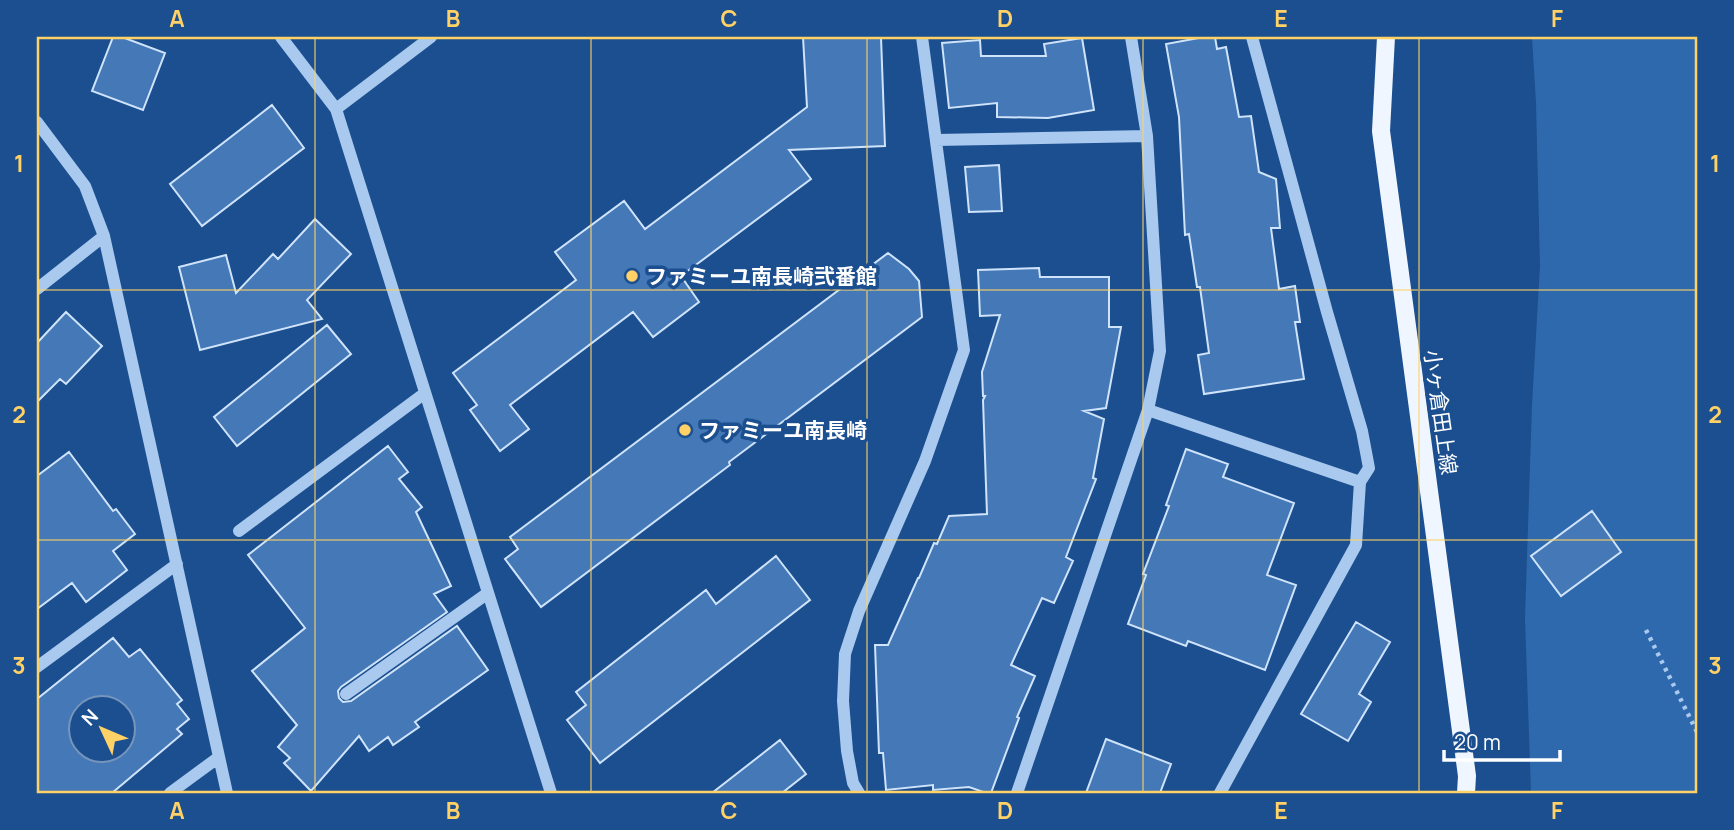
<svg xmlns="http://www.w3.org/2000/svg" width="1734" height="830" font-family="Manrope,'Noto Sans JP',sans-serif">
<rect width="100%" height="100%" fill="#1b4f8f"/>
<path fill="#2e69ad" d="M 1532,37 L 1697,37 L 1697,793 L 1531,793 L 1525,618 L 1532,405 L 1540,266 L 1536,103 Z"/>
<path fill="#4478b7" stroke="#cfe3fa" stroke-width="2" fill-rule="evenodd" d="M 113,37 L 122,37 L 165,53 L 143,110 L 92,91 Z
M 803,37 L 881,37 L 885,146 L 789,150 L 811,179 L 681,276 L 699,302 L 653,337 L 633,312 L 510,405 L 529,429 L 500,451 L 470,410 L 477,405 L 453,373 L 576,280 L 555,252 L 624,201 L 645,229 L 807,107 Z
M 1204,37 L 1215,37 L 1217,49 L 1226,47 L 1239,117 L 1251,116 L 1259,172 L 1276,179 L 1280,228 L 1271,228 L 1279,289 L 1295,286 L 1300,322 L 1295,322 L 1304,379 L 1204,394 L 1198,355 L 1209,353 L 1200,287 L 1197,287 L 1189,234 L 1185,235 L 1179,117 L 1166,44 Z
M 1082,38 L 1094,110 L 1048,118 L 997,117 L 997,103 L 949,108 L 942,43 L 980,40 L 981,56 L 1046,56 L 1044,44 Z
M 272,105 L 304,148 L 202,226 L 170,184 Z
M 999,165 L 1002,211 L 969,212 L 965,167 Z
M 315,219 L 351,254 L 307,300 L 322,319 L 200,350 L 179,267 L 226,255 L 236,293 L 273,254 L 278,259 Z
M 888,253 L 909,269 L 919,281 L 922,317 L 729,462 L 730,465 L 541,607 L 505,559 L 518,549 L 510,537 Z
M 1039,268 L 1040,277 L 1109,277 L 1109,327 L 1121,327 L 1106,408 L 1084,411 L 1104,419 L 1093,478 L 1096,479 L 1066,557 L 1073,561 L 1054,603 L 1042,598 L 1011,665 L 1035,676 L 1017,717 L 1019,718 L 991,793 L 986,793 L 969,787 L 933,790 L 933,785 L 886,790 L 883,753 L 879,753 L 875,645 L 888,645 L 918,578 L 919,578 L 934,543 L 937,544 L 949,516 L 987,514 L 983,400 L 985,396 L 983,396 L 982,372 L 1000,315 L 980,316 L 978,270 Z
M 66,312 L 102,346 L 66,384 L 60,379 L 37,402 L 37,343 Z
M 327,325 L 351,354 L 237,446 L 214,417 Z
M 388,446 L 408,472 L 399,479 L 422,507 L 416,512 L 451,586 L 434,594 L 447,612 L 341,687 L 338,691 L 339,698 L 343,702 L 351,701 L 457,626 L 488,670 L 415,722 L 419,727 L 393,745 L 388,737 L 369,751 L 359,736 L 311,791 L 284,763 L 290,758 L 278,747 L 297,725 L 252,671 L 305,628 L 248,555 Z
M 1186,449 L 1228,464 L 1223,477 L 1294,503 L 1267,575 L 1296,585 L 1265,670 L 1188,641 L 1186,646 L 1128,624 L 1146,575 L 1143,574 L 1169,506 L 1166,505 Z
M 69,452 L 113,511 L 116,509 L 135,534 L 113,551 L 127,570 L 86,602 L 72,583 L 37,609 L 37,476 Z
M 1592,511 L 1621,552 L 1561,596 L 1531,556 Z
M 776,556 L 810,600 L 600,763 L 567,720 L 586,705 L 576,692 L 706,590 L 716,604 Z
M 1356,622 L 1390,642 L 1359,694 L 1371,702 L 1348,741 L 1301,714 Z
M 113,638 L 129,657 L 140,649 L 182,700 L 177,704 L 189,719 L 177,729 L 182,734 L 112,793 L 37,793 L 37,699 ZM 80,708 L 122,708 L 122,750 L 80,750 Z
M 1106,739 L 1171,764 L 1160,793 L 1086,793 Z
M 780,740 L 806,774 L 782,793 L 712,793 Z"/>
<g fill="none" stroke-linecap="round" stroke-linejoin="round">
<path stroke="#a9c9ee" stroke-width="4.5" stroke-dasharray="3.5 5" stroke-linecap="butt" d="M 1646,630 L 1697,732"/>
<path stroke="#a9c9ee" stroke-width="12" d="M 281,37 L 336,109 L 551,793
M 336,109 L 431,37
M 37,122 L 85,186 L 104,236 L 227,793
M 936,140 L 1147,136
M 37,289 L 104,236
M 1148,410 L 1360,482
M 239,531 L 425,393
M 37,667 L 177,564
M 346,694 L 488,593
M 170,793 L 219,757
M 859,793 L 853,783 L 847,751 L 843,701 L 845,654 L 859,611 L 925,461 L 964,350 L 922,37
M 1017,793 L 1148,410 L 1160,351 L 1147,136 L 1131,37
M 1220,793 L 1356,545 L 1360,482 L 1369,468 L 1362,431 L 1327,312 L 1252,37"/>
<path stroke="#f0f6ff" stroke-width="18" d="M 1386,37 L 1381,131 L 1467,776 L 1466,793"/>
</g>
<path fill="none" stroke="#ffd166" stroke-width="2" stroke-opacity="0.55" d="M 315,37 L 315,793M 591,37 L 591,793M 867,37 L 867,793M 1143,37 L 1143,793M 1419,37 L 1419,793M 37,290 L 1697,290M 37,540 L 1697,540"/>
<g fill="#ffd166" stroke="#1b4f8f" stroke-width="2.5">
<circle cx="632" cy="276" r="7"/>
<circle cx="685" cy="430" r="7"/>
</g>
<g text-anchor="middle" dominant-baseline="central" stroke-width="7" stroke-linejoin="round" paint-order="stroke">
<g font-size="21" font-weight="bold" fill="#fff" stroke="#1b4f8f" text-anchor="start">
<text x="646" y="276">ファミーユ南長崎弐番館</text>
<text x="699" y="430">ファミーユ南長崎</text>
</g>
<g font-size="21" fill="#fff" stroke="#1b4f8f">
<text transform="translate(1441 412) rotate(82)">小ヶ倉田上線</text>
</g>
</g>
<rect width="1734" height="830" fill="none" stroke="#1b4f8f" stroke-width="77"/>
<g transform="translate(102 729) rotate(314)"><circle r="33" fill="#1b4f8f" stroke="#7695bc" stroke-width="2"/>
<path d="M0-5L12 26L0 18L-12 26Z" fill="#ffd166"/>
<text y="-10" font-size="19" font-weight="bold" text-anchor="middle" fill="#ffffff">N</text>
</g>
<path d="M1444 750v10h116v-10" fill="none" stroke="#ffffff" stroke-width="3.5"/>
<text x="1454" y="750" font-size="21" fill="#ffffff" stroke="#1b4f8f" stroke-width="5" paint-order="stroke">20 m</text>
<rect x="38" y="38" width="1658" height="754" fill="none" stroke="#ffd166" stroke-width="2.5"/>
<g font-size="23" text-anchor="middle" font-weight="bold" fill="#ffd166">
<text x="177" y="27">A</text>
<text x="453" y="27">B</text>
<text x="729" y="27">C</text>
<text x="1005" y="27">D</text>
<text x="1281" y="27">E</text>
<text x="1557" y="27">F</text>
<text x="19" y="172">1</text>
<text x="1715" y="172">1</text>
<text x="19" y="423">2</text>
<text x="1715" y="423">2</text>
<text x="19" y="674">3</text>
<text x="1715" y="674">3</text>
<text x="177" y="819">A</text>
<text x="453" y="819">B</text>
<text x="729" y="819">C</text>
<text x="1005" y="819">D</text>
<text x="1281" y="819">E</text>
<text x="1557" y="819">F</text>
</g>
</svg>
